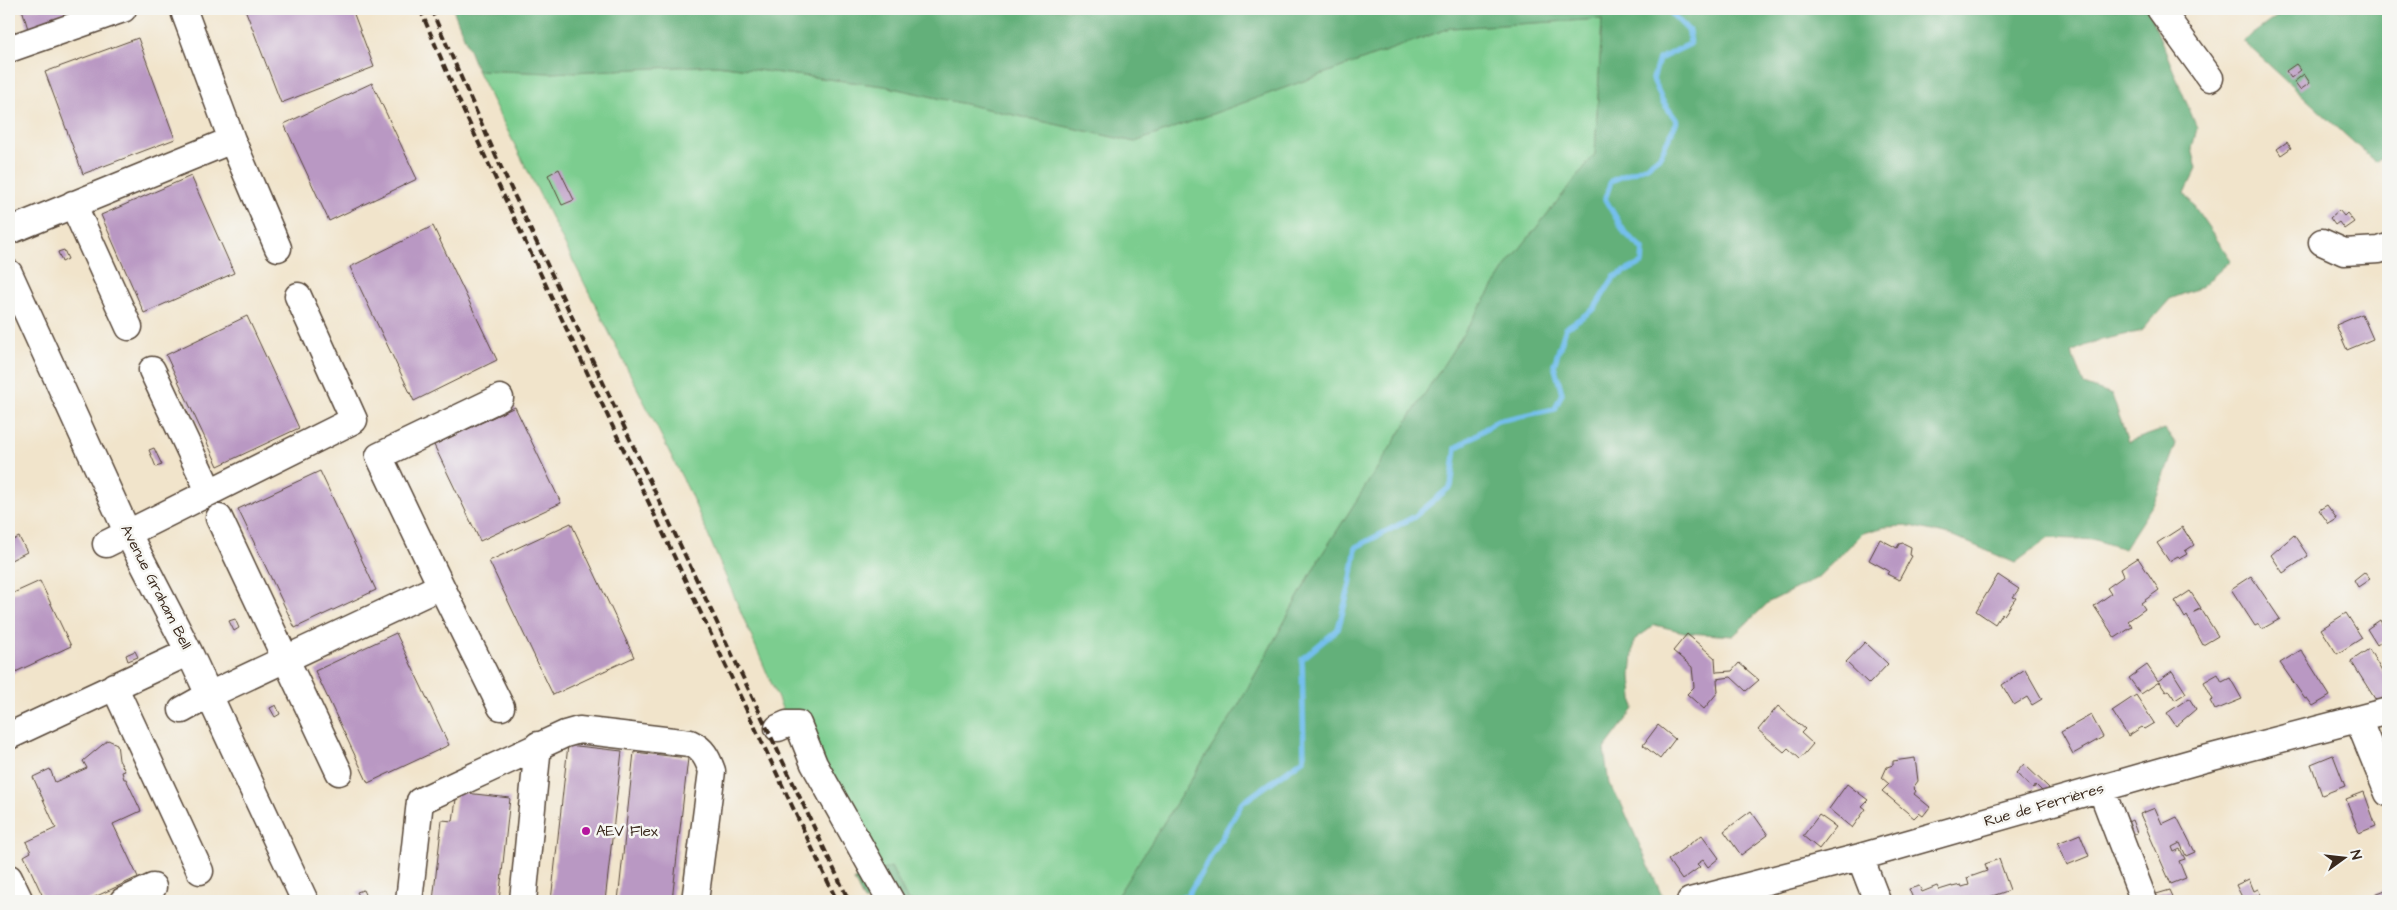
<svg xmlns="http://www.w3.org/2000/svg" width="2397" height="910" font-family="'Architects Daughter',sans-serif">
<rect width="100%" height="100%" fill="#f6f6f2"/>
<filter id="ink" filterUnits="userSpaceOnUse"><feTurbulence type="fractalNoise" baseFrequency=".02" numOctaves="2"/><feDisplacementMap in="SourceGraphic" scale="10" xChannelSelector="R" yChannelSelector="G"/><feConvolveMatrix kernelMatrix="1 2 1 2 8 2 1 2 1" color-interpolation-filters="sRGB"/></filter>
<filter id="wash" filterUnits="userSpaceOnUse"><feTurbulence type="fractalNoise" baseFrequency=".0096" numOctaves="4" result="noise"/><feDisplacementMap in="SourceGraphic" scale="20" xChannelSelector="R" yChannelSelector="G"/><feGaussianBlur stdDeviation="1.12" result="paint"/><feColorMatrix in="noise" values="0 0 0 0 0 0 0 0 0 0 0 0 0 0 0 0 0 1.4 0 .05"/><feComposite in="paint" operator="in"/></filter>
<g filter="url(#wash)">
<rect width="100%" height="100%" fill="#f1e4cb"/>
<path fill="#7bcd8f" stroke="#5b7c56" d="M 1602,19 L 1595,154 L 1510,261 L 1319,559 L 1238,706 L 1114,901 L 908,901 L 891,867 L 870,875 L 805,762 L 690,493 L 477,70 L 551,73 L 716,65 L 884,86 L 1135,142 L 1450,28 Z"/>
<path fill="#64b07a" stroke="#506d4c" d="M 453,9 L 2148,9 L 2197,128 L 2192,149 L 2197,168 L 2185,193 L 2231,260 L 2202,287 L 2170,299 L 2142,331 L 2097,341 L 2071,352 L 2084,385 L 2112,395 L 2128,442 L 2165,429 L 2176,444 L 2155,501 L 2124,549 L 2096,540 L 2049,538 L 2015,563 L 1953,536 L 1911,526 L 1885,527 L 1863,533 L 1817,578 L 1769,602 L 1733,636 L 1688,633 L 1655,625 L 1634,640 L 1631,676 L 1634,709 L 1604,749 L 1609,784 L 1621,803 L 1662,896 L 1644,901 L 1114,901 L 1238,706 L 1319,559 L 1510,261 L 1595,154 L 1602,19 L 1450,28 L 1135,142 L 884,86 L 717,65 L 551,73 L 477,70 Z
M 2287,9 L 2388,9 L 2388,153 L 2375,162 L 2243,41 Z
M 891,867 L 908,901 L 864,901 L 854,880 Z"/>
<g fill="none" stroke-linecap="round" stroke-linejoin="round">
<path stroke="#74bfed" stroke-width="5.5" d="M 1175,901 L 1188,895 L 1242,803 L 1304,759 L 1302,659 L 1338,629 L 1350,585 L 1356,547 L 1414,517 L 1451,486 L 1456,448 L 1497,421 L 1555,409 L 1562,393 L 1554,365 L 1566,328 L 1594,309 L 1614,277 L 1642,263 L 1643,249 L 1625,233 L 1605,199 L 1611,181 L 1647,166 L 1660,156 L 1677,121 L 1663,102 L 1653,79 L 1659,59 L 1690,44 L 1689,31 L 1667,9"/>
</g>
<g id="blocks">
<path fill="#b998c3" d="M 22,9 L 82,9 L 28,29 Z
M 245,9 L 352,9 L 374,67 L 281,103 Z
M 138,38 L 175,139 L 83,174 L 45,72 Z
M 2296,64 L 2301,70 L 2291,78 L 2286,71 Z
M 2304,74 L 2310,83 L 2300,90 L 2294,82 Z
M 372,83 L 417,179 L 329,221 L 284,124 Z
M 2287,142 L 2291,148 L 2281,155 L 2277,149 Z
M 559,169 L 574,200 L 562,205 L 548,175 Z
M 191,176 L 234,273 L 144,313 L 101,215 Z
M 2339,210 L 2344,216 L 2347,213 L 2354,222 L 2344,229 L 2339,222 L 2335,225 L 2330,218 Z
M 433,226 L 497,360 L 414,401 L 350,267 Z
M 64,250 L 68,259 L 62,262 L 58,252 Z
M 2362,314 L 2373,339 L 2347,350 L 2336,325 Z
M 247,316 L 299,428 L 218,466 L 166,355 Z
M 515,407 L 561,503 L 480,541 L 434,445 Z
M 154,448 L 162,465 L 156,467 L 149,450 Z
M 320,471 L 376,590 L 295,628 L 238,509 Z
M 2327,505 L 2337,519 L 2329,524 L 2319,510 Z
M 571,523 L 634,657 L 553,695 L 489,561 Z
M 2182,527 L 2194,545 L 2185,551 L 2187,554 L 2180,558 L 2178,556 L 2169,561 L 2157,543 Z
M 2294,535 L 2308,556 L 2283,573 L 2271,555 Z
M 19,537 L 27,552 L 9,561 L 9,542 Z
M 1880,539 L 1897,548 L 1899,544 L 1903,543 L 1911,547 L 1910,555 L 1912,556 L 1899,580 L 1887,574 L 1889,571 L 1869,560 Z
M 2138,558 L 2159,590 L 2141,603 L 2145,609 L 2128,621 L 2132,627 L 2115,638 L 2094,606 L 2111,594 L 2107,588 L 2124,576 L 2121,569 Z
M 2364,572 L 2370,579 L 2358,587 L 2354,580 Z
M 1998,575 L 2019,589 L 2013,597 L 2016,598 L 2004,615 L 2002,613 L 1995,624 L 1976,611 Z
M 2251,576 L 2280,619 L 2262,629 L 2259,624 L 2255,626 L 2231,589 Z
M 40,581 L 71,646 L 9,675 L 9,595 Z
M 2190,591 L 2201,608 L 2194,612 L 2201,609 L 2218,636 L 2203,645 L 2187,616 L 2185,618 L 2175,601 Z
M 2346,613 L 2362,638 L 2337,654 L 2321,629 Z
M 235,619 L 239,628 L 234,631 L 229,621 Z
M 2380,620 L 2388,637 L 2377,645 L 2367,629 Z
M 396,633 L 449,745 L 368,783 L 315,671 Z
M 1687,634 L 1715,658 L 1716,672 L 1732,671 L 1739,663 L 1759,680 L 1746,691 L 1731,677 L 1717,679 L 1718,692 L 1704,709 L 1687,694 L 1694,687 L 1692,667 L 1673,651 Z
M 1865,642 L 1888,664 L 1869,684 L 1846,662 Z
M 2369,649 L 2388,682 L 2388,699 L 2377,702 L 2351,661 Z
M 2301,650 L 2330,696 L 2313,706 L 2307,698 L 2305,699 L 2280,663 Z
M 135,651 L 138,657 L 128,661 L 126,655 Z
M 2147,665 L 2158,681 L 2172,671 L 2186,693 L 2175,700 L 2169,690 L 2166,692 L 2159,682 L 2141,694 L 2129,678 Z
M 2025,669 L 2042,699 L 2032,705 L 2027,697 L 2014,705 L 2002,685 Z
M 2218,674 L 2222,682 L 2230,678 L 2242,699 L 2215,710 L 2210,701 L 2213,700 L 2204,682 Z
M 2136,695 L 2154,723 L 2144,729 L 2142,727 L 2128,736 L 2112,711 Z
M 2189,698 L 2196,709 L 2176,726 L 2167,713 Z
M 276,705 L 280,714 L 275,717 L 270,708 Z
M 1778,706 L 1805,729 L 1801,733 L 1813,744 L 1800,759 L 1788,748 L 1784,752 L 1758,730 Z
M 2091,715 L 2103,737 L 2073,754 L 2061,732 Z
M 1658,725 L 1675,739 L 1660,759 L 1643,745 Z
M 108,740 L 117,744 L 119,760 L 125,771 L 122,772 L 124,779 L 126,779 L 141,811 L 113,824 L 138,877 L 86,901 L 45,901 L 24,856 L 31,852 L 26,842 L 56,828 L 33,777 L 50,769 L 55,782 L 87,768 L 83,761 Z
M 568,745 L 622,751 L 605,901 L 551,901 Z
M 634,752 L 688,758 L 672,901 L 618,901 Z
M 2333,755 L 2345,786 L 2322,795 L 2311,764 Z
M 1915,758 L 1918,781 L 1913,788 L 1916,791 L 1914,794 L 1930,807 L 1923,816 L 1919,813 L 1914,818 L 1882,791 L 1889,784 L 1882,778 L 1887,767 L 1893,765 L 1893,761 Z
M 2024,764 L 2049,788 L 2044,793 L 2036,785 L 2033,789 L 2016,773 Z
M 1847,784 L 1868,800 L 1862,806 L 1866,809 L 1852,828 L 1829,809 Z
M 457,792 L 510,798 L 499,901 L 433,901 L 442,820 L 453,821 Z
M 2364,792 L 2376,826 L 2359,833 L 2346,799 Z
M 2155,808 L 2162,824 L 2177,817 L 2195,852 L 2186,856 L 2180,843 L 2172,847 L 2174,852 L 2180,849 L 2185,859 L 2179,861 L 2186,878 L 2171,884 L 2140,814 Z
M 1751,811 L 1768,835 L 1741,855 L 1724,831 Z
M 2124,811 L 2128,822 L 2132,820 L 2137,833 L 2126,837 L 2120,813 Z
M 1819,815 L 1836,827 L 1819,849 L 1803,836 Z
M 2080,834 L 2089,856 L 2067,865 L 2058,843 Z
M 1702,835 L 1719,858 L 1708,867 L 1703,860 L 1697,864 L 1700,867 L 1682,880 L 1668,860 Z
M 1999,859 L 2010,890 L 1978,901 L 1914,901 L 1909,889 L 1919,886 L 1922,892 L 1937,886 L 1939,890 L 1952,886 L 1952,887 L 1961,885 L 1962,887 L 1969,885 L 1967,878 L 1987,871 L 1985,864 Z
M 2249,879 L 2254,891 L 2258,889 L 2264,901 L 2238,901 L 2237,899 L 2242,897 L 2236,885 Z
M 2388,889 L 2388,901 L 2378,901 L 2375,894 Z
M 363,890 L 367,899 L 362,901 L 357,892 Z
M 2170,890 L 2175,901 L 2156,901 L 2153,895 Z"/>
</g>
</g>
<g filter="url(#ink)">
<use href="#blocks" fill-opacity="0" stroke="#564638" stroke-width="1"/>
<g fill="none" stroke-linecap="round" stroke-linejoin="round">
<defs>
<path id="minor" d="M 2160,9 L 2210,78
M 185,14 L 232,140
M 9,49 L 123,9
M 73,204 L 129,327
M 9,231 L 232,140 L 278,248
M 2322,242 L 2344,252 L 2379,250 L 2388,247
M 9,273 L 128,534 L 189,652 L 305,901
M 152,370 L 209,491
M 219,518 L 339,772
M 106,544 L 354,420 L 298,296
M 441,586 L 501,707
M 114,686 L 200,871
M 182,710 L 209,695 L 441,586 L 379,456 L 500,398
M 2358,719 L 2388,793
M 778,728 L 787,724 L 798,724 L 814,764 L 891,901
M 9,736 L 189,652
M 2101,789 L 2144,901
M 1860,857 L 1877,901
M 9,878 L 20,901
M 123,901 L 153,887
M 409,901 L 420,801 L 565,734 L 579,730 L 690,743 C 703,749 707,757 712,771 L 695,901
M 523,901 L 538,745
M 1690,901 L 1860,857 L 2201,760 L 2388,711"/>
</defs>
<use href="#minor" stroke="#564638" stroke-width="29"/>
<use href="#minor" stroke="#fff" stroke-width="26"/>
<path stroke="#3b2a1e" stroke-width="4" stroke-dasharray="8 4" stroke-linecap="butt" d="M 420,9 L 464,112 L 837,901
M 431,9 L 498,161 L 849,901"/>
</g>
</g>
<circle fill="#b5179e" stroke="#f6f6f2" stroke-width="2" cx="586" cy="831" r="5"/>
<g text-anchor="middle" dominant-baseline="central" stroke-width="5" stroke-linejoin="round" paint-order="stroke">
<g font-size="15" fill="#3b2a1e" stroke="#f6f6f2">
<text transform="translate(156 587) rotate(63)">Avenue Graham Bell</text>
<text transform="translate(2044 805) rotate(-16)">Rue de Ferrières</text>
</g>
<g font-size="15" fill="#3b2a1e" stroke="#f6f6f2" text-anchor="start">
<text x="596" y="831">AEV Flex</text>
</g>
</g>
<rect width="2397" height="910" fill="none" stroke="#f6f6f2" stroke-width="30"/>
<g transform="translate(2344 858) rotate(75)" stroke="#f6f6f2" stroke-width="4" paint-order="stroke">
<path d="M0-4L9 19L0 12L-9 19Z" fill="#3b2a1e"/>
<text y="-8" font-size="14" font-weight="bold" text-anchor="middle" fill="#3b2a1e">N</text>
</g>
</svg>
